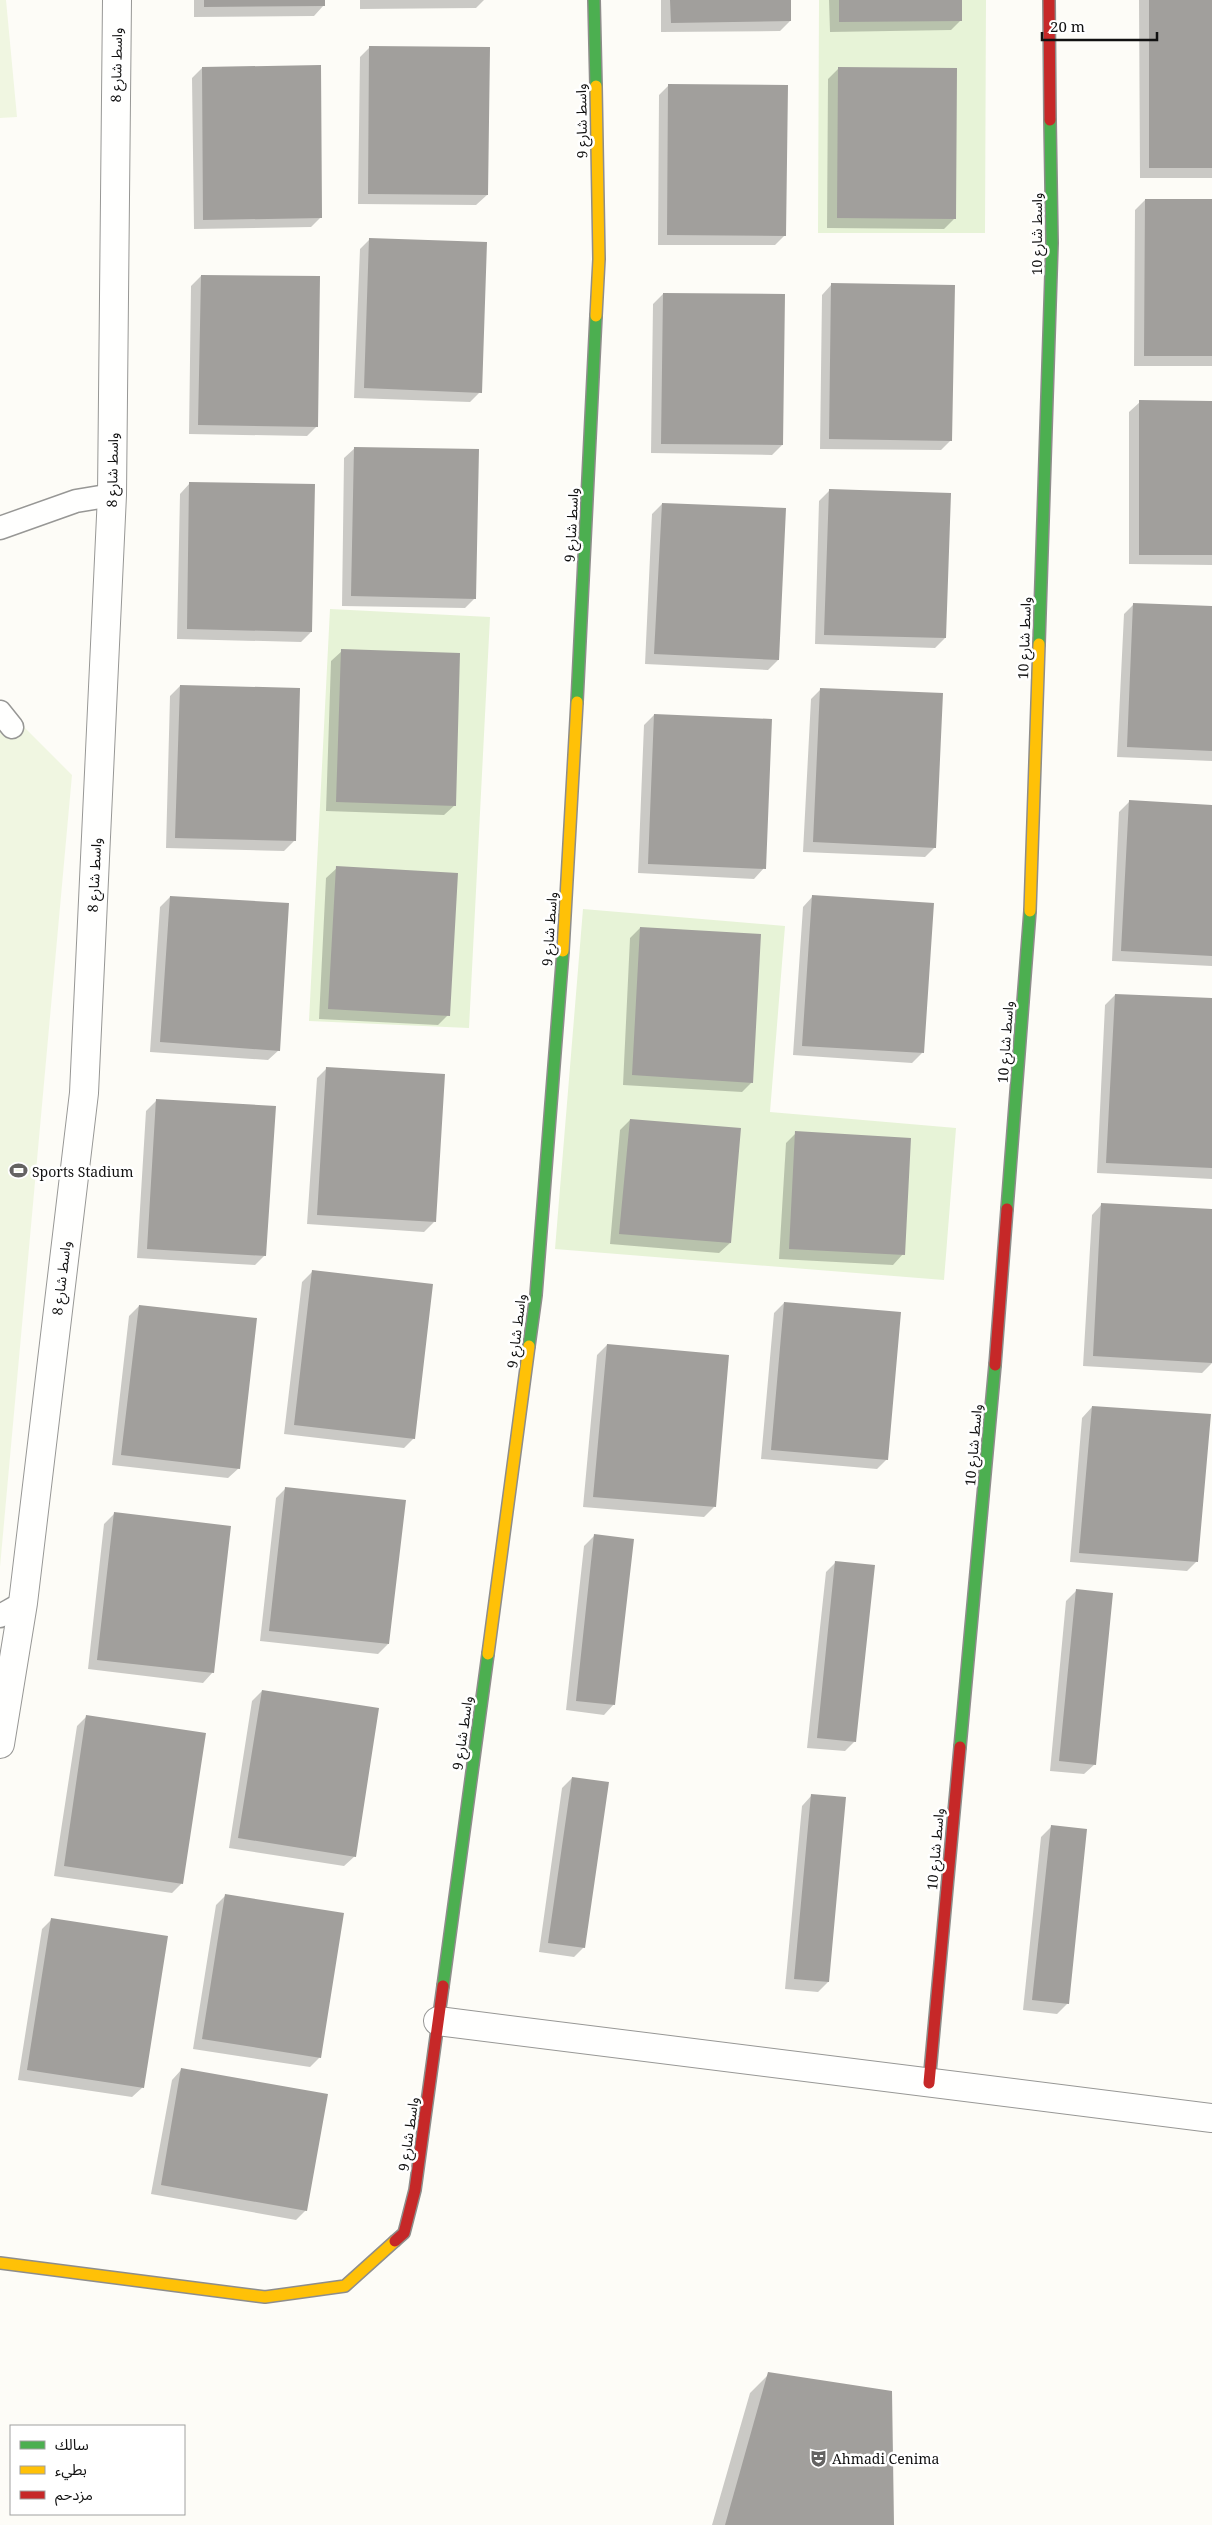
<svg xmlns="http://www.w3.org/2000/svg" width="1212" height="2525" font-family="'Noto Serif','Noto Sans Arabic',serif">
<rect width="100%" height="100%" fill="#fdfcf7"/>
<path fill="#e7f3d7" d="M 819,0 L 986,0 L 985,233 L 818,233 Z
M 330,609 L 490,617 L 469,1028 L 309,1021 Z
M 583,909 L 785,926 L 770,1112 L 956,1128 L 944,1280 L 555,1249 Z"/>
<path fill="#f0f6e1" d="M 0,0 L 6,0 L 17,117 L 0,118 Z
M 0,703 L 72,775 L 0,1567 Z"/>
<path fill="#0003" d="M 194,0 L 324,0 L 324,5 L 314,16 L 194,17 Z
M 360,0 L 484,0 L 476,8 L 360,9 Z
M 661,0 L 790,0 L 790,21 L 780,31 L 661,32 Z
M 829,0 L 961,0 L 961,20 L 951,30 L 830,32 Z
M 1139,0 L 1212,0 L 1212,178 L 1140,178 Z
M 370,47 L 487,195 L 476,205 L 358,204 L 360,57 Z
M 202,68 L 321,217 L 311,227 L 194,229 L 192,78 Z
M 838,69 L 954,219 L 944,229 L 827,228 L 828,79 Z
M 669,85 L 785,235 L 775,245 L 658,245 L 659,95 Z
M 1145,200 L 1212,200 L 1212,366 L 1134,366 L 1135,210 Z
M 370,239 L 480,392 L 470,402 L 354,398 L 360,249 Z
M 201,276 L 317,426 L 307,436 L 189,434 L 191,286 Z
M 832,284 L 951,440 L 941,450 L 820,449 L 822,295 Z
M 663,294 L 782,445 L 772,455 L 651,453 L 653,304 Z
M 1140,402 L 1212,402 L 1212,565 L 1129,564 L 1129,412 Z
M 355,448 L 475,598 L 465,608 L 342,606 L 344,458 Z
M 190,483 L 311,632 L 301,642 L 177,639 L 180,494 Z
M 829,491 L 945,638 L 935,648 L 815,644 L 819,501 Z
M 662,504 L 778,660 L 768,670 L 645,664 L 652,514 Z
M 1134,604 L 1212,607 L 1212,761 L 1117,757 L 1124,614 Z
M 342,651 L 455,805 L 444,815 L 326,811 L 331,661 Z
M 180,686 L 294,841 L 284,851 L 166,848 L 170,696 Z
M 821,689 L 935,847 L 925,857 L 803,852 L 811,699 Z
M 654,715 L 764,868 L 754,879 L 638,873 L 644,725 Z
M 1129,802 L 1212,806 L 1212,966 L 1112,961 L 1119,812 Z
M 337,868 L 448,1015 L 438,1025 L 319,1019 L 326,878 Z
M 813,896 L 922,1053 L 912,1063 L 793,1055 L 803,907 Z
M 170,897 L 279,1050 L 268,1060 L 150,1052 L 160,907 Z
M 640,928 L 752,1082 L 742,1092 L 623,1085 L 630,938 Z
M 1115,995 L 1212,1000 L 1212,1179 L 1097,1173 L 1105,1005 Z
M 327,1068 L 434,1222 L 424,1232 L 307,1224 L 317,1078 Z
M 156,1101 L 265,1255 L 255,1265 L 137,1258 L 146,1111 Z
M 630,1120 L 730,1243 L 719,1253 L 610,1244 L 620,1130 Z
M 796,1133 L 903,1254 L 893,1265 L 779,1259 L 786,1143 Z
M 1102,1204 L 1212,1210 L 1212,1363 L 1202,1373 L 1083,1366 L 1092,1215 Z
M 312,1272 L 414,1438 L 404,1448 L 284,1434 L 302,1282 Z
M 784,1303 L 887,1459 L 877,1469 L 761,1459 L 774,1313 Z
M 139,1306 L 239,1468 L 228,1478 L 112,1465 L 129,1316 Z
M 607,1345 L 714,1507 L 704,1517 L 583,1507 L 597,1355 Z
M 1092,1407 L 1197,1561 L 1187,1571 L 1070,1562 L 1082,1418 Z
M 286,1488 L 388,1644 L 378,1654 L 260,1641 L 276,1498 Z
M 114,1514 L 213,1672 L 203,1683 L 88,1669 L 104,1524 Z
M 595,1535 L 614,1704 L 604,1715 L 566,1710 L 584,1546 Z
M 836,1562 L 855,1741 L 845,1751 L 807,1748 L 826,1572 Z
M 1077,1590 L 1095,1764 L 1084,1774 L 1050,1771 L 1066,1601 Z
M 262,1691 L 355,1856 L 344,1866 L 229,1848 L 252,1701 Z
M 87,1716 L 182,1883 L 172,1893 L 54,1876 L 77,1726 Z
M 572,1778 L 584,1947 L 574,1957 L 539,1952 L 562,1788 Z
M 812,1795 L 828,1982 L 818,1992 L 785,1989 L 802,1806 Z
M 1051,1827 L 1068,2003 L 1057,2014 L 1023,2010 L 1041,1837 Z
M 226,1895 L 320,2057 L 310,2067 L 193,2049 L 216,1905 Z
M 52,1919 L 143,2087 L 132,2097 L 18,2080 L 42,1929 Z
M 182,2069 L 306,2210 L 296,2220 L 151,2194 L 172,2080 Z
M 769,2374 L 892,2525 L 712,2525 L 750,2393 Z"/>
<path fill="#a19f9c" d="M 204,0 L 325,0 L 325,6 L 204,7 Z
M 670,0 L 791,0 L 791,21 L 671,23 Z
M 839,0 L 962,0 L 962,21 L 839,22 Z
M 1149,0 L 1212,0 L 1212,168 L 1149,168 Z
M 369,46 L 490,47 L 488,195 L 368,194 Z
M 321,65 L 322,218 L 203,220 L 202,67 Z
M 838,67 L 957,68 L 956,219 L 837,218 Z
M 668,84 L 788,85 L 786,236 L 667,235 Z
M 1145,199 L 1212,199 L 1212,356 L 1144,356 Z
M 369,238 L 487,242 L 482,393 L 364,388 Z
M 201,275 L 320,276 L 318,427 L 198,425 Z
M 831,283 L 955,285 L 952,441 L 829,439 Z
M 663,293 L 785,294 L 783,445 L 661,444 Z
M 1139,400 L 1212,401 L 1212,555 L 1139,555 Z
M 354,447 L 479,449 L 476,599 L 351,596 Z
M 189,482 L 315,484 L 312,632 L 187,629 Z
M 829,489 L 951,493 L 946,638 L 824,635 Z
M 662,503 L 786,508 L 779,660 L 654,654 Z
M 1133,603 L 1212,606 L 1212,751 L 1127,747 Z
M 341,649 L 460,653 L 456,806 L 336,802 Z
M 180,685 L 300,688 L 296,841 L 175,838 Z
M 820,688 L 943,693 L 936,848 L 813,842 Z
M 654,714 L 772,719 L 766,869 L 648,864 Z
M 1129,800 L 1212,805 L 1212,956 L 1121,951 Z
M 336,866 L 458,873 L 450,1016 L 328,1009 Z
M 812,895 L 934,903 L 924,1053 L 802,1046 Z
M 170,896 L 289,903 L 280,1051 L 160,1042 Z
M 640,927 L 761,934 L 753,1083 L 632,1075 Z
M 1115,994 L 1212,998 L 1212,1168 L 1106,1163 Z
M 326,1067 L 445,1074 L 436,1222 L 317,1215 Z
M 156,1099 L 276,1106 L 266,1256 L 147,1249 Z
M 630,1119 L 741,1128 L 731,1243 L 619,1234 Z
M 795,1131 L 911,1138 L 905,1255 L 789,1249 Z
M 1101,1203 L 1212,1209 L 1212,1363 L 1093,1356 Z
M 312,1270 L 433,1284 L 415,1439 L 294,1425 Z
M 784,1302 L 901,1312 L 888,1460 L 771,1450 Z
M 139,1305 L 257,1318 L 240,1469 L 121,1455 Z
M 607,1344 L 729,1355 L 716,1507 L 593,1497 Z
M 1092,1406 L 1211,1414 L 1198,1562 L 1079,1553 Z
M 285,1487 L 406,1500 L 389,1644 L 269,1631 Z
M 114,1512 L 231,1526 L 214,1673 L 97,1660 Z
M 594,1534 L 634,1539 L 615,1705 L 576,1701 Z
M 835,1561 L 875,1565 L 856,1742 L 817,1738 Z
M 1076,1589 L 1113,1593 L 1096,1765 L 1059,1761 Z
M 262,1690 L 379,1708 L 356,1857 L 238,1838 Z
M 86,1715 L 206,1733 L 183,1884 L 64,1866 Z
M 572,1777 L 609,1782 L 585,1948 L 548,1943 Z
M 811,1794 L 846,1797 L 829,1982 L 794,1979 Z
M 1051,1825 L 1087,1829 L 1069,2004 L 1032,2000 Z
M 225,1894 L 344,1913 L 321,2058 L 202,2039 Z
M 51,1918 L 168,1936 L 144,2088 L 27,2070 Z
M 181,2068 L 328,2094 L 307,2211 L 161,2185 Z
M 768,2372 L 892,2391 L 894,2525 L 725,2525 Z"/>
<g fill="none" stroke-linecap="round" stroke-linejoin="round">
<defs>
<path id="lane" d="M 0,528 L 76,501 L 112,495
M 0,712 L 12,727
M 0,1616 L 23,1603"/>
<path id="street" d="M 0,1744 L 23,1603 L 84,1093 L 112,495 L 117,0
M 438,2021 L 1212,2118"/>
<path id="fast" d="M 594,0 L 596,86
M 1039,644 L 1052,243 L 1050,120
M 577,702 L 596,316
M 1007,1209 L 1030,911
M 529,1346 L 536,1295 L 563,951
M 960,1747 L 995,1365
M 443,1986 L 488,1654"/>
<path id="slow" d="M 596,86 L 599,259 L 596,316
M 1030,911 L 1039,644
M 563,951 L 577,702
M 488,1654 L 529,1346
M 0,2263 L 265,2297 L 345,2286 L 395,2241"/>
<path id="jam" d="M 1049,0 L 1050,120
M 995,1365 L 1007,1209
M 929,2083 L 960,1747
M 395,2241 L 404,2233 L 415,2190 L 443,1986"/>
</defs>
<use href="#lane" stroke="#979795" stroke-width="25"/>
<use href="#street" stroke="#979795" stroke-width="30"/>
<use href="#fast" stroke="#8e8d8b" stroke-width="14"/>
<use href="#slow" stroke="#8e8d8b" stroke-width="14"/>
<use href="#jam" stroke="#8e8d8b" stroke-width="14"/>
<use href="#lane" stroke="#fffffe" stroke-width="22"/>
<use href="#street" stroke="#fffffe" stroke-width="28"/>
<use href="#fast" stroke="#4caf50" stroke-width="11"/>
<use href="#slow" stroke="#ffc107" stroke-width="11"/>
<use href="#jam" stroke="#c62828" stroke-width="11"/>
</g>
<defs>
<symbol id="stadium-bare" viewBox="-9 -9 18 18"><path d="M0-5a6.5 5 0 1 0 0 10a6.5 5 0 1 0 0-10ZM-3.5-1.8h7v3.6h-7Z" fill="#646362" stroke="#fff" stroke-width="2.5" paint-order="stroke"/></symbol>
<symbol id="theatre-bare" viewBox="-9 -9 18 18"><path d="M-5-5.5Q0-4 5-5.5V0Q5 5 0 6Q-5 5-5 0ZM-3.3-2.5H-1v1.5H-3.3ZM1-2.5H3.3v1.5H1ZM-2.8 1Q0 5.5 2.8 1Z" fill="#646362" stroke="#fff" stroke-width="2.5" paint-order="stroke"/></symbol>
</defs>
<g fill-rule="evenodd">
<use href="#stadium-bare" x="6" y="1158" width="25" height="25"/>
<use href="#theatre-bare" x="806" y="2446" width="25" height="25"/>
</g>
<g text-anchor="middle" dominant-baseline="central" stroke-width="5" stroke-linejoin="round" paint-order="stroke">
<g font-size="14" fill="#111" stroke="#fff">
<text transform="translate(116 65) rotate(-89)">واسط شارع 8</text>
<text transform="translate(581 121) rotate(-91)">واسط شارع 9</text>
<text transform="translate(1036 234) rotate(-90)">واسط شارع 10</text>
<text transform="translate(112 470) rotate(-89)">واسط شارع 8</text>
<text transform="translate(571 525) rotate(-87)">واسط شارع 9</text>
<text transform="translate(1024 638) rotate(-88)">واسط شارع 10</text>
<text transform="translate(94 875) rotate(-87)">واسط شارع 8</text>
<text transform="translate(549 929) rotate(-86)">واسط شارع 9</text>
<text transform="translate(1005 1042) rotate(-86)">واسط شارع 10</text>
<text transform="translate(61 1278) rotate(-83)">واسط شارع 8</text>
<text transform="translate(516 1331) rotate(-83)">واسط شارع 9</text>
<text transform="translate(973 1445) rotate(-85)">واسط شارع 10</text>
<text transform="translate(462 1733) rotate(-82)">واسط شارع 9</text>
<text transform="translate(935 1849) rotate(-85)">واسط شارع 10</text>
<text transform="translate(408 2134) rotate(-82)">واسط شارع 9</text>
</g>
<g font-size="14" fill="#111" stroke="#fff" text-anchor="start">
<text x="32" y="1171">Sports Stadium</text>
<text x="832" y="2458">Ahmadi Cenima</text>
</g>
</g>
<rect x="10" y="2425" width="175" height="90" fill="#ffffff" stroke="#a0a0a0"/>
<rect x="20" y="2441" width="25" height="8" fill="#4caf50" stroke="#a0a0a0"/>
<text x="55" y="2450" font-size="15" fill="#111111">سالك</text>
<rect x="20" y="2466" width="25" height="8" fill="#ffc107" stroke="#a0a0a0"/>
<text x="55" y="2475" font-size="15" fill="#111111">بطيء</text>
<rect x="20" y="2491" width="25" height="8" fill="#c62828" stroke="#a0a0a0"/>
<text x="55" y="2500" font-size="15" fill="#111111">مزدحم</text>
<path d="M1042 32v8h115v-8" fill="none" stroke="#111111" stroke-width="2.5"/>
<text x="1050" y="32" font-size="15" fill="#111111" stroke="#ffffff" stroke-width="4" paint-order="stroke">20 m</text>
</svg>
